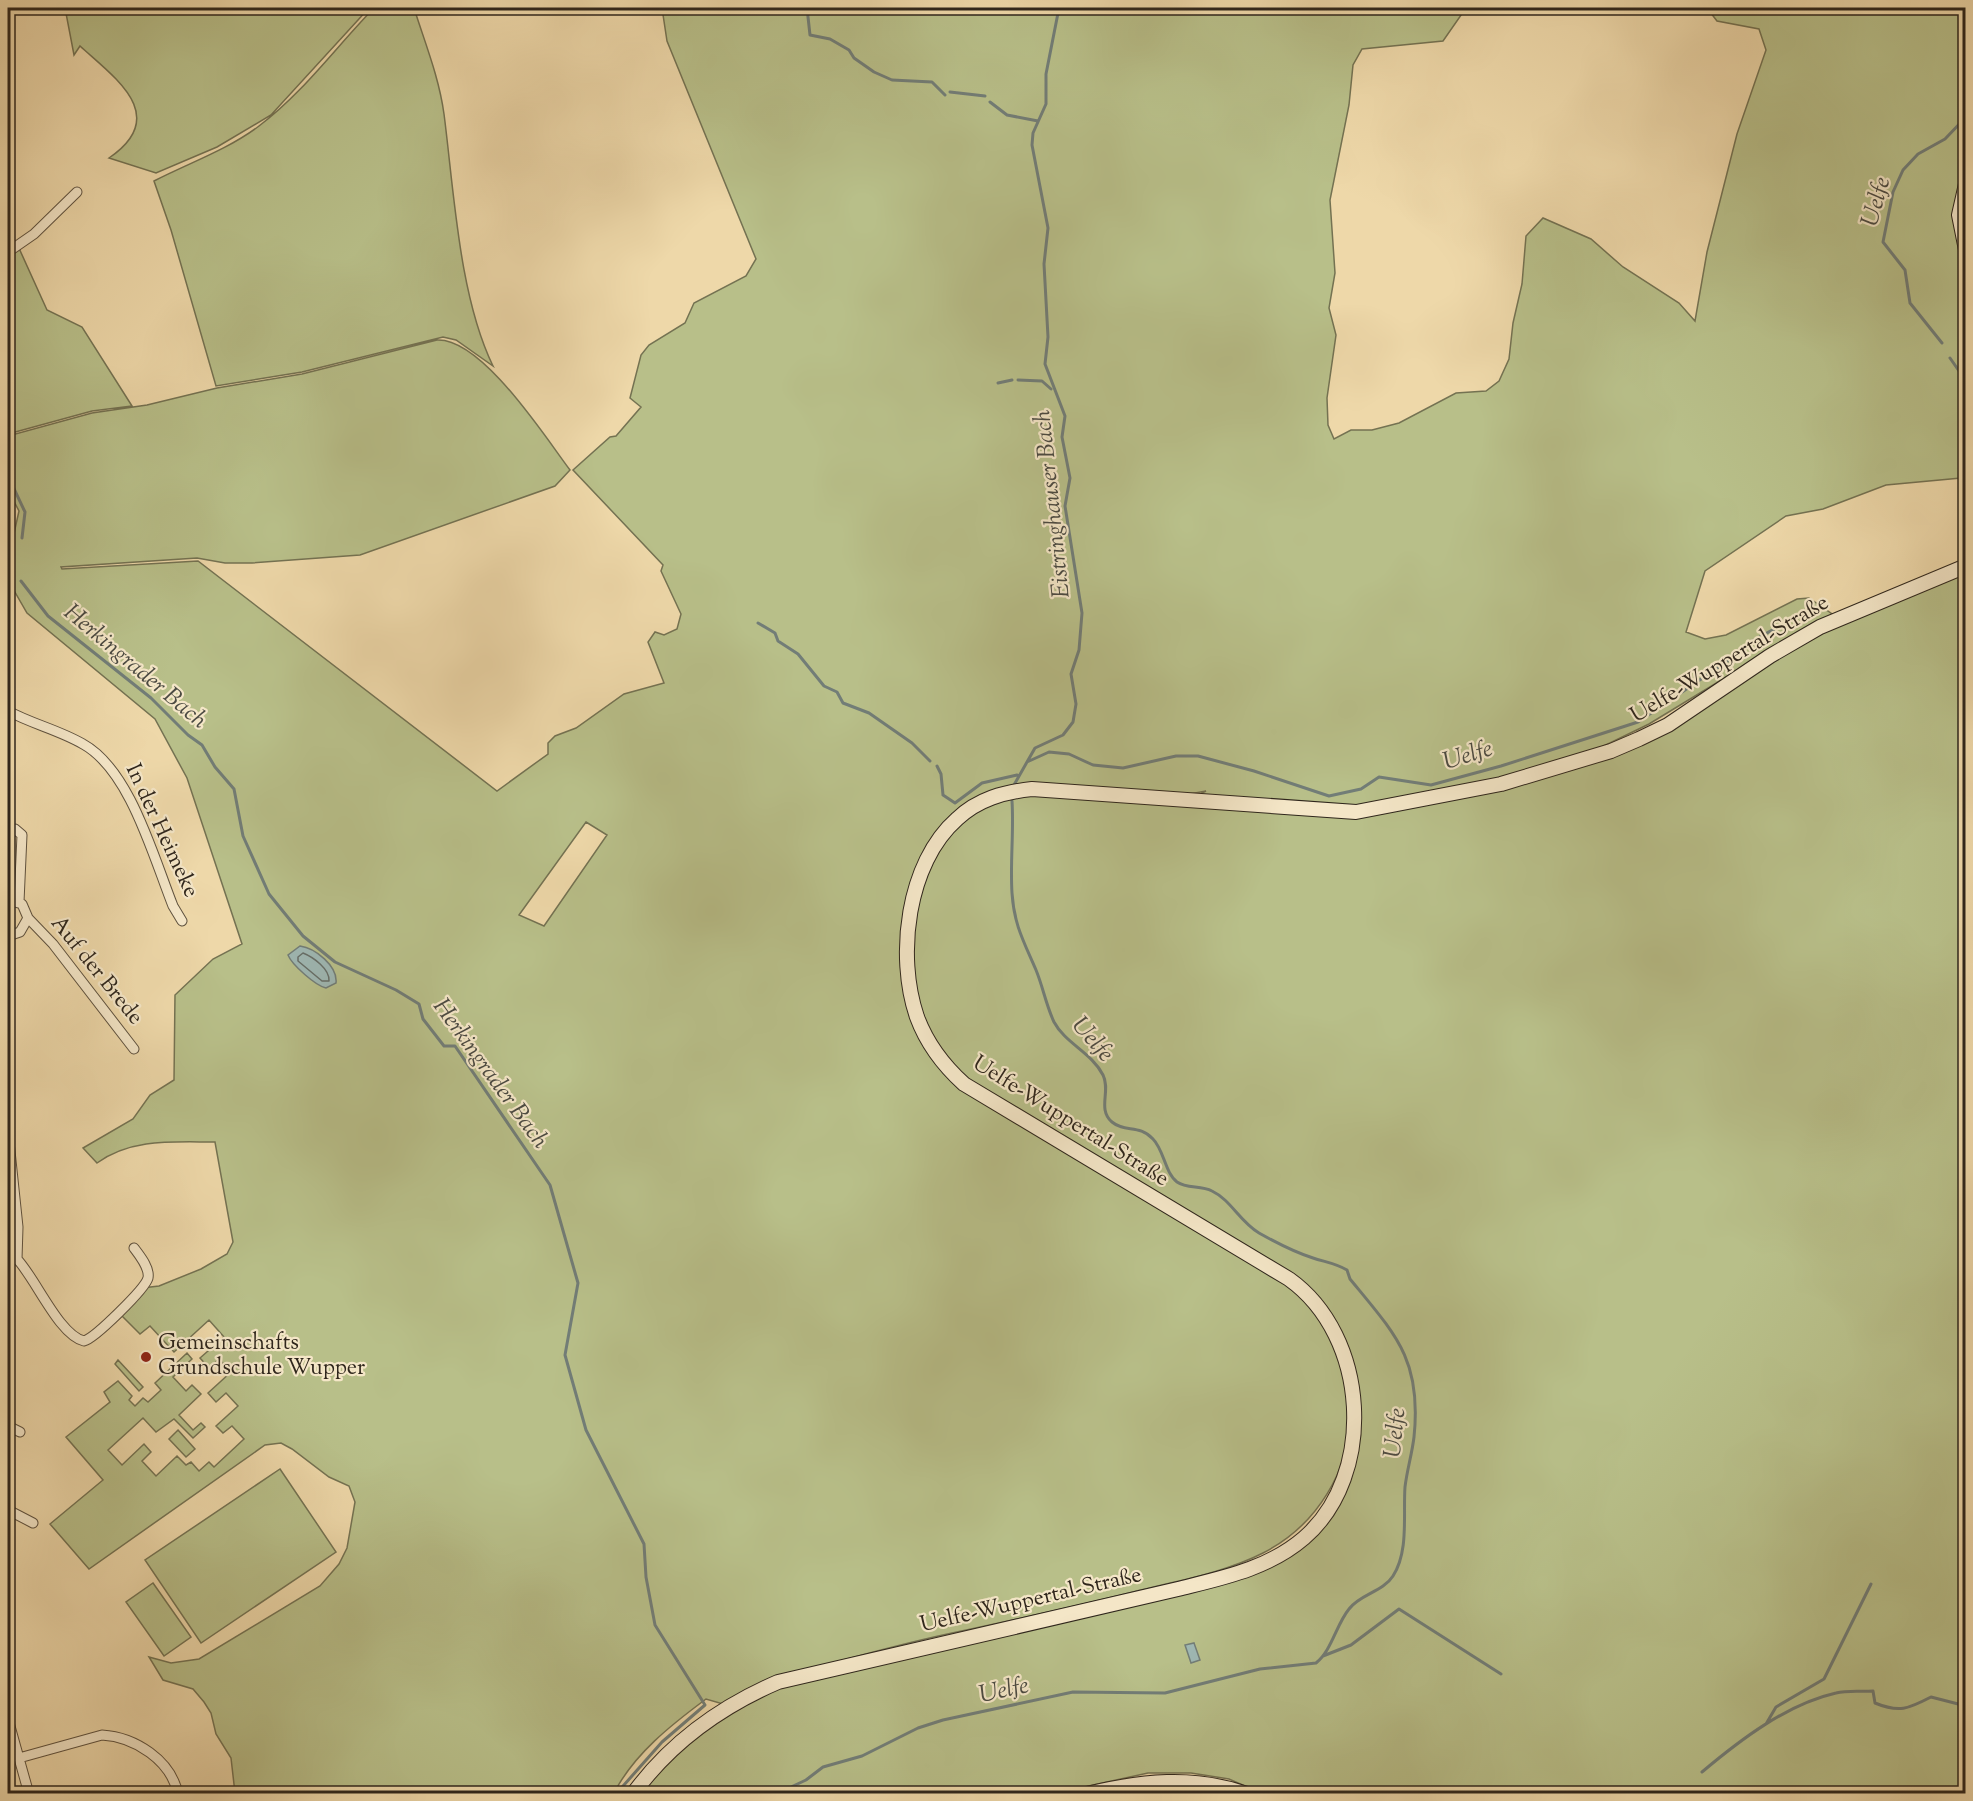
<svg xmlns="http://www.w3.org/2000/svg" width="1973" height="1801" font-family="'Sorts Mill Goudy',serif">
<rect width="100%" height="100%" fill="#eed8a9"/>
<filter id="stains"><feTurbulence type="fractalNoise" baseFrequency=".00333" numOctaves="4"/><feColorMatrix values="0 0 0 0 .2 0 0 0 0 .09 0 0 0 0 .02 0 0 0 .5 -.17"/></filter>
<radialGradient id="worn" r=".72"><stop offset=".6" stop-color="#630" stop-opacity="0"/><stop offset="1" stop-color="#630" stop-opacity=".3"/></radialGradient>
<path fill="#b8bf89" stroke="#747252" stroke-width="1.5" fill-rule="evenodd" d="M 65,8 L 369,8 L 271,115 L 217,147 L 156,173 L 109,158 C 171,116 115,78 80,46 L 74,55 Z
M 374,8 L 414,8 C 425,43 439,77 444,114 C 454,191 459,296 493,366 L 456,340 L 443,337 L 302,372 L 216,386 L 171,230 L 154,181 C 189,163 227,150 259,126 C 303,93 336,47 374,8 Z
M 662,8 L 1466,8 L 1443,41 L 1362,49 L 1353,65 L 1349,105 L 1330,200 L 1335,273 L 1329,308 L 1336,335 L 1327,398 L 1328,425 L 1334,439 L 1351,430 L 1372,430 L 1399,423 L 1456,393 L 1486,391 L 1499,381 L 1509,359 L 1513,323 L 1522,284 L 1526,236 L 1543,218 L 1591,239 L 1623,267 L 1679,303 L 1695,321 L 1707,252 L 1737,134 L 1766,50 L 1759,29 L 1717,21 L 1707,8 L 1965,8 L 1966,179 L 1956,207 L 1958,231 L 1966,257 L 1965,471 L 1961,478 L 1886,485 L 1823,509 L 1786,516 L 1705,571 L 1686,632 L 1705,639 L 1726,635 L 1797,599 L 1809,598 L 1835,616 L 1774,648 L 1649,724 L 1577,759 L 1501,782 L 1392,804 L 1357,809 L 1329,810 L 1202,798 L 1202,793 L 1206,791 L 1184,795 L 1076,790 L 1355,812 L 1501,784 L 1611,751 L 1639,739 L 1668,725 L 1770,656 L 1820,627 L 1965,566 L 1965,1793 L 1263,1794 L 1229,1779 L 1191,1773 L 1148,1773 L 1052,1794 L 633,1793 C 672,1740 718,1707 778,1682 L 1178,1589 C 1222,1578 1269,1569 1304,1538 C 1377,1474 1369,1336 1289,1279 L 964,1084 C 912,1038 902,974 913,908 C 917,886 923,863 935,843 C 947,824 966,814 981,801 C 940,818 911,863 906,907 C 900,954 901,1006 927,1048 C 950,1085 996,1110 1033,1132 C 1096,1168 1159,1204 1221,1240 C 1249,1257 1287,1272 1308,1298 C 1334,1328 1347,1369 1349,1409 C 1353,1469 1316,1526 1263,1553 C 1224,1573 1176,1581 1133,1592 C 1073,1607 1013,1620 952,1633 C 909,1642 870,1653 828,1664 C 808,1670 785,1674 766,1682 C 751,1688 737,1697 723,1704 L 706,1699 C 671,1725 634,1754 614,1793 L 235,1793 L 231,1758 L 216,1734 L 211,1713 L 204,1702 L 193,1689 L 163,1680 L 149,1657 L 171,1663 L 199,1659 L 320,1586 L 339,1564 L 347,1548 L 355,1502 L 349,1486 L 329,1477 L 292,1449 L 281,1443 L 265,1445 L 89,1569 L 50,1524 L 103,1480 L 66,1437 L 110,1402 L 104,1392 L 118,1381 L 132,1396 L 129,1400 L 135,1406 L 143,1398 L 148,1402 L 161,1390 L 155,1383 L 187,1353 L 192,1359 L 173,1377 L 186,1391 L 192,1385 L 201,1394 L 179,1415 L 193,1430 L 201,1423 L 205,1427 L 193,1438 L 174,1419 L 156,1432 L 143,1418 L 108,1450 L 122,1465 L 144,1444 L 151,1452 L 142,1461 L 156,1476 L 177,1456 L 186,1465 L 191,1462 L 199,1471 L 209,1462 L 214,1467 L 244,1439 L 232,1426 L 223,1433 L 216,1426 L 238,1406 L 226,1393 L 216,1402 L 208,1393 L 231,1372 L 219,1359 L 209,1368 L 200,1358 L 224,1337 L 209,1320 L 174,1352 L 150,1326 L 140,1334 L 122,1316 L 100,1336 L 97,1332 L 142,1288 L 159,1286 L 201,1269 L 227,1254 L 233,1242 L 215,1142 C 173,1142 132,1138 97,1163 L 83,1148 L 133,1119 L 150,1095 L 174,1080 L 175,995 L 213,959 L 242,944 L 187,778 L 155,719 L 27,613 L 8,580 L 8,560 L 19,511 L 8,490 L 8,436 L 92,413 L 147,405 L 217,388 L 302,374 L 437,340 C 482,338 545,437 570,470 L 555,486 L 360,555 L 252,563 L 225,563 L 197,558 L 61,567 L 62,569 L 198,561 L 497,791 L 548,754 L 548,743 L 555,736 L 576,728 L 624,694 L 664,683 L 648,642 L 655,632 L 664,635 L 677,629 L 681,614 L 661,571 L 663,565 L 573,470 L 610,437 L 616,436 L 641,407 L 630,398 L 641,355 L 649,345 L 685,323 L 694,303 L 746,276 L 756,259 L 667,41 ZM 586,822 L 607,835 L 544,926 L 519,915 Z
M 18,246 L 47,310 L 82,327 L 132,406 L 92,411 L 8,434 L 8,253 Z
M 118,1360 L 143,1387 L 139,1391 L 115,1364 Z
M 178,1430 L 195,1449 L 186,1457 L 169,1439 Z
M 280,1469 L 336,1552 L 201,1643 L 145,1560 Z
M 153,1583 L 191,1637 L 164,1656 L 126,1602 Z
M 1185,1786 L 1228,1794 L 1111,1794 Z"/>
<path fill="#9eb7b3" stroke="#727d77" stroke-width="1.5" d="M 300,946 C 315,948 338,966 336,983 L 326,988 C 316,986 292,965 288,955 Z
M 1194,1643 L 1200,1660 L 1191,1663 L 1185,1645 Z"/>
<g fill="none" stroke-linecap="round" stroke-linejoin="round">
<path stroke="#666e68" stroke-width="1.5" d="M 303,953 C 313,957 330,969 329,981 L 322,981 L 298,961 L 298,957 Z"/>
<path stroke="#727d77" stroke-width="3" d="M 807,8 L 810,35 L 830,39 L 849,50 L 854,58 L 874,72 L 892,80 L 932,82 L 945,95
M 950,92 L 985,96
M 990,102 L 1007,115 L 1038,121
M 1942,343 L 1910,303 L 1905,270 L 1883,242 L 1893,192 L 1903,170 L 1918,154 L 1945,139 L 1966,117
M 1950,358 L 1966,381
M 1018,380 L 1042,381 L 1051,389
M 998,383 L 1012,380
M 8,476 L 25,512 L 22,538
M 21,581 L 48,616 L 151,698 L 188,735 L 202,745 L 215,767 L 234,789 L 243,836 L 269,894 L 303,936 L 335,962 L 396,990 L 419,1004 L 423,1019 L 444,1046 L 455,1046 L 550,1185 L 578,1283 L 565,1355 L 586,1430 L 644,1544 L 646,1577 L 655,1625 L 705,1705 L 662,1742 L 616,1794
M 758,623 L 775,633 L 778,641 L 798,654 L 824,686 L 837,692 L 843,703 L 869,713 L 912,743 L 930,761
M 1027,762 L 1035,748 L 1063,735 L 1073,722 L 1076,704 L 1071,674 L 1079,650 L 1082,613 L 1065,506 L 1070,478 L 1062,437 L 1065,416 L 1045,364 L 1048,337 L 1044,264 L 1048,228 L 1032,145 L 1033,133 L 1046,104 L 1046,74 L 1059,8
M 937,766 L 941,774 L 943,795 L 955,803 L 982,783 L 1017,775
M 1014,785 L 1027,762 L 1049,752 L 1069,754 L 1093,765 L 1123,768 L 1176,756 L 1198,756 L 1254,771 L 1329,796 L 1361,789 L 1379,777 L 1431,785 L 1501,766 L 1638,722 L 1732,658 L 1750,642 L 1814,608
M 1323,1656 L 1351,1645 L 1399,1609 L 1501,1674
M 1766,1724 L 1776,1707 L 1824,1679 L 1871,1584
M 1702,1772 C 1740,1740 1787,1704 1836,1693 C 1848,1690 1861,1692 1873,1691 L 1875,1703 C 1899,1713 1908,1709 1931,1697 L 1966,1706
M 776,1794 L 806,1780 L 823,1767 L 862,1756 L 918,1728 L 943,1720 L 1073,1692 L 1165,1693 L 1260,1669 L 1316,1663 C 1332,1650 1336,1625 1349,1609 C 1360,1594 1383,1592 1393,1576 C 1409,1551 1403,1515 1405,1487 C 1407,1470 1412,1454 1414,1437 C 1422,1360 1396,1335 1350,1279 L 1347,1270 C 1335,1263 1325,1262 1313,1258 C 1294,1252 1275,1242 1259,1233 C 1240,1222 1231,1200 1212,1191 C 1201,1185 1187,1189 1177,1182 C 1165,1173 1164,1150 1153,1139 C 1139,1124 1125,1133 1112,1122 C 1097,1109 1111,1091 1103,1075 C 1092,1053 1065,1043 1054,1022 C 1046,1005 1043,987 1036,970 C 1024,942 1014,925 1012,893 C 1010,862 1014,832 1012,801"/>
<defs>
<path id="street" d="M 8,252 L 34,234 L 77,192
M 8,711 C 32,724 59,730 83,744 C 130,770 153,856 173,906 L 182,921
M 8,829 L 15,829 L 22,835 L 19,902
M 8,900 L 22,904 L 28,918 L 20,932 L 8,936
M 28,918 L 53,944 L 134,1049
M 8,1132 L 18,1227 L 17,1259
M 8,1259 L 17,1259 C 36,1279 59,1335 84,1341 C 95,1338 145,1289 148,1278 C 150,1268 140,1256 134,1248
M 8,1426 L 20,1432
M 8,1510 L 33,1523
M 8,1719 L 29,1794
M 19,1758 L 102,1735 C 135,1737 171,1760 178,1794"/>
<path id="secondary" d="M 1966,184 L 1959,215 L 1966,250
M 633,1794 C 671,1742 720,1707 778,1682 L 1178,1589 C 1222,1578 1268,1569 1304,1538 C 1377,1475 1369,1336 1289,1279 L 964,1084 C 943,1065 927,1044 917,1017 C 896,956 907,863 957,819 C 978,799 1004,792 1032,789 L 1356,812 L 1501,784 L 1611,751 L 1639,739 L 1668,725 L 1770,656 L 1820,627 L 1966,566
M 1087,1794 C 1142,1781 1192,1775 1247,1794"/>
</defs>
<use href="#street" stroke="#5f523f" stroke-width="11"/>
<use href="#secondary" stroke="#2f261c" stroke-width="16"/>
<use href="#street" stroke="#f4e6c7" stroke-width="9"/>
<use href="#secondary" stroke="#f4e6c7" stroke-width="14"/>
</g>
<circle fill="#8f2418" stroke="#f4e6c7" stroke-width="2" cx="146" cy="1357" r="6"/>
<g text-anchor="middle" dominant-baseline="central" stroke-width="4.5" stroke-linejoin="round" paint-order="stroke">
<g font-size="22" fill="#2f261c" stroke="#f4e6c7">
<text transform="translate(1730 660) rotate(-31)">Uelfe-Wuppertal-Straße</text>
<text transform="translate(161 831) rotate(65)">In der Heimeke</text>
<text transform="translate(96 971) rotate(51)">Auf der Brede</text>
<text transform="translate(1070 1122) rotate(32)">Uelfe-Wuppertal-Straße</text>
<text transform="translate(1031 1601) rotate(-13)">Uelfe-Wuppertal-Straße</text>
</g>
<g font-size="22" fill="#2f261c" stroke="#f4e6c7" text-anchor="start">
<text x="158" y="1344">Gemeinschafts<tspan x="158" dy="25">Grundschule Wupper</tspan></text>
</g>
<g font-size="24" font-style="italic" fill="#4b4a42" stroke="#f4e6c7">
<text transform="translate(1877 202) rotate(-74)">Uelfe</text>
<text transform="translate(1053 504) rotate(-96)">Eistringhauser Bach</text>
<text transform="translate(135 667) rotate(40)">Herkingrader Bach</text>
<text transform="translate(1468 756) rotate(-17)">Uelfe</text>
<text transform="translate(1092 1040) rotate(49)">Uelfe</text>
<text transform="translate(490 1074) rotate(54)">Herkingrader Bach</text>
<text transform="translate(1396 1433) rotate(-84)">Uelfe</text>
<text transform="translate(1004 1691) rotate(-12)">Uelfe</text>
</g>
</g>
<rect width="1973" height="1801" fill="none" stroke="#eed8a9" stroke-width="30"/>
<rect x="9" y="9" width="1955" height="1783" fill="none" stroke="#2f261c" stroke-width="3"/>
<rect x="15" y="15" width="1943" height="1771" fill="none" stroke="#2f261c" stroke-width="1.5"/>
<rect width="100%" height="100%" filter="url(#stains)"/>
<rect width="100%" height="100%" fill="url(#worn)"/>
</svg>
